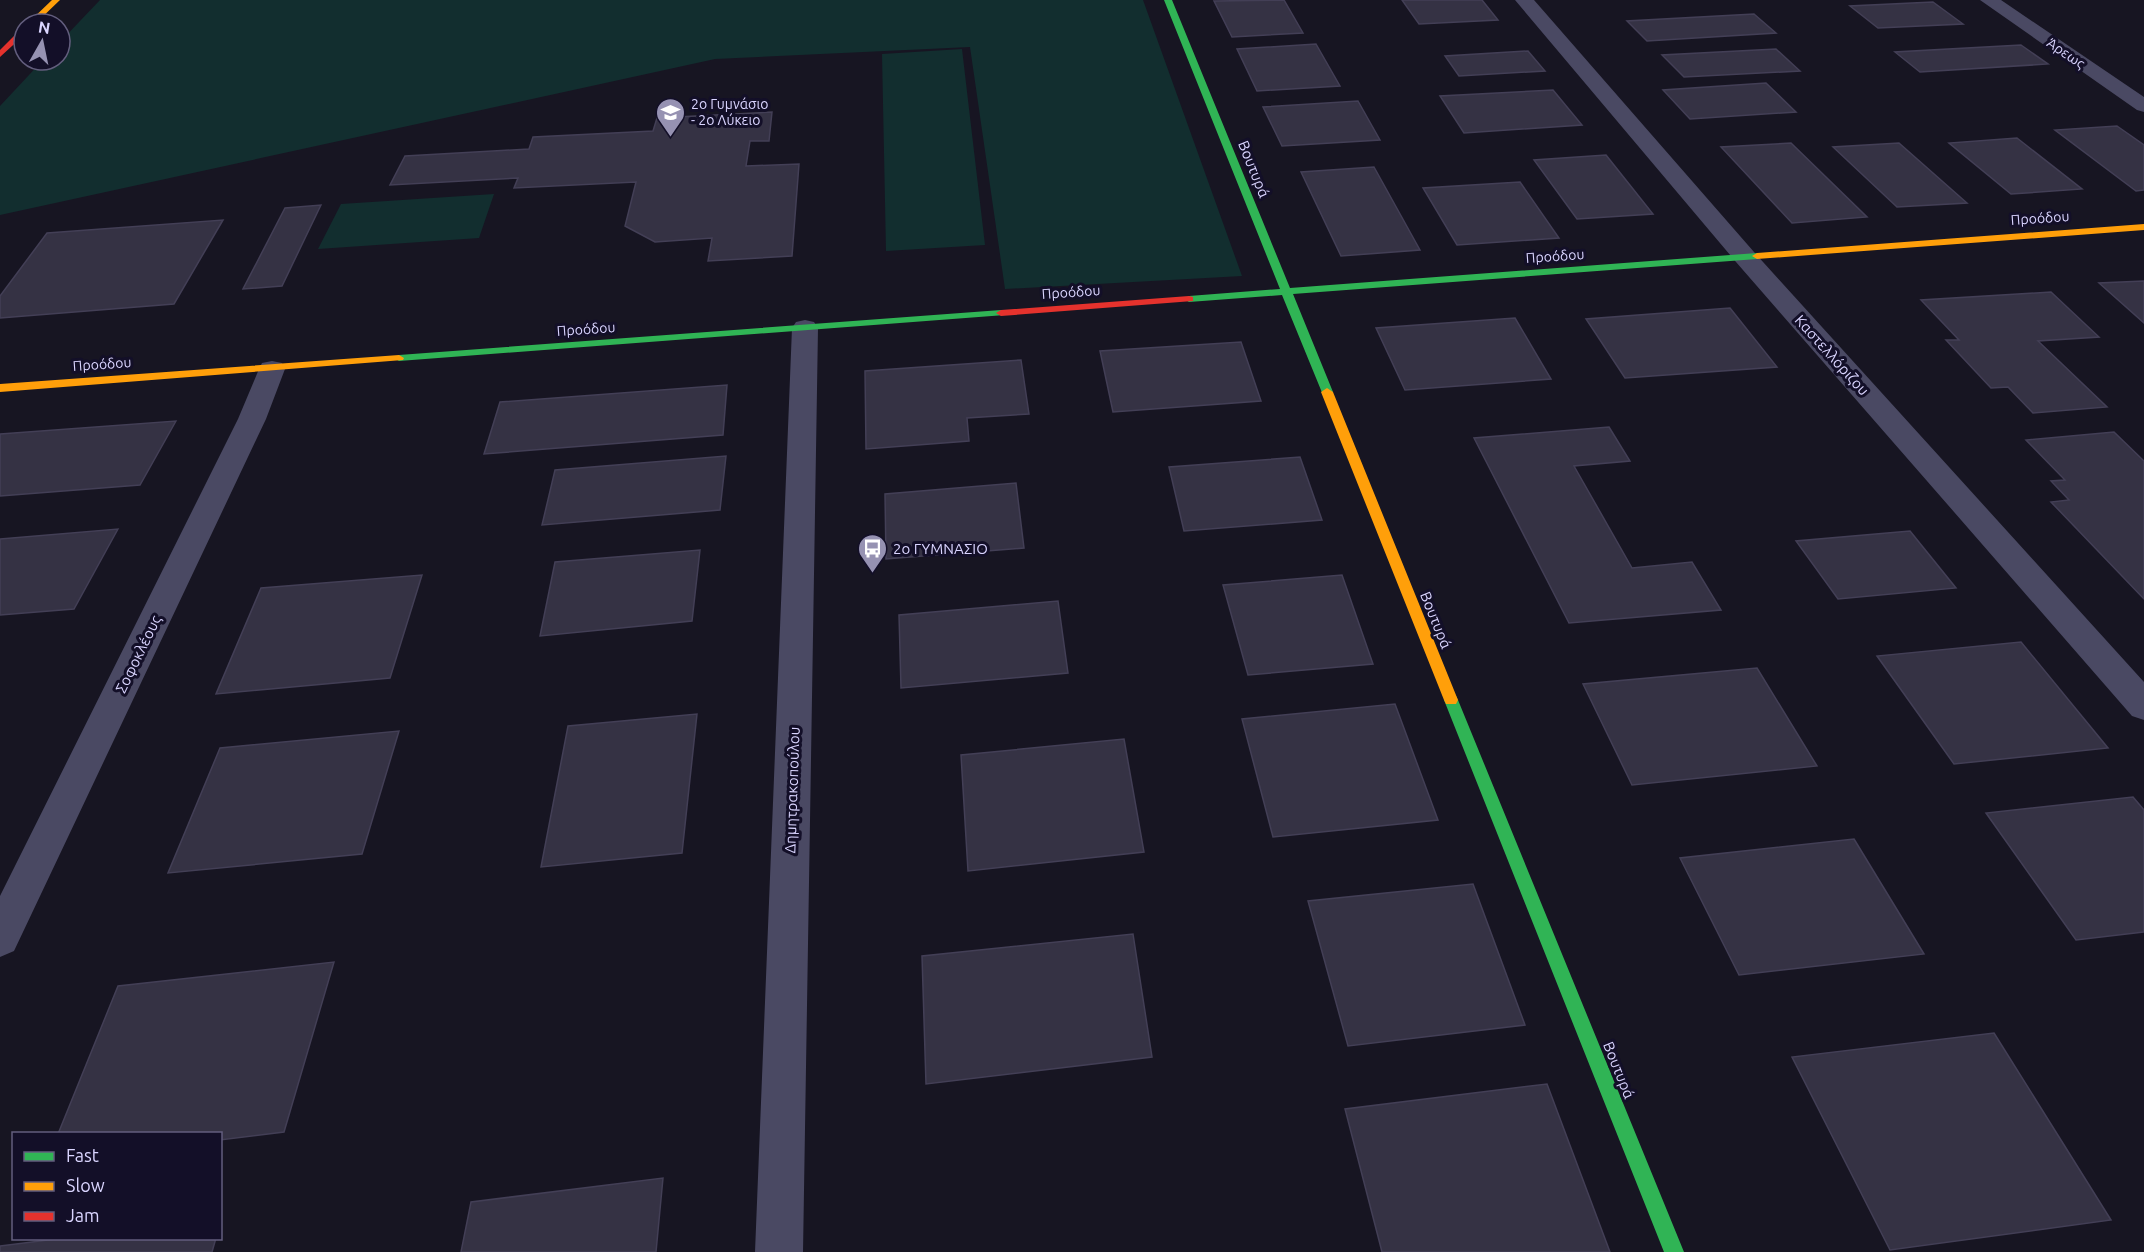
<svg xmlns="http://www.w3.org/2000/svg" width="2144" height="1252" font-family="Ubuntu,sans-serif">
<rect width="100%" height="100%" fill="#171522"/>
<path fill="#122e2f" d="M 100,0 L 1143,0 L 1242,276 L 1005,289 L 970,47 L 715,59 L 0,215 L 0,106 L 43,60 L 60,60 L 60,42 Z
M 962,49 L 985,245 L 886,251 L 882,54 Z
M 494,194 L 479,238 L 318,249 L 341,204 Z"/>
<path fill="#353244" stroke="#433f56" stroke-width="1.5" d="M 1284,0 L 1303,33 L 1232,37 L 1214,1 Z
M 1402,0 L 1482,0 L 1498,20 L 1419,24 Z
M 1933,2 L 1963,24 L 1878,28 L 1850,6 Z
M 1754,14 L 1776,33 L 1647,41 L 1627,21 Z
M 1316,44 L 1340,86 L 1257,91 L 1237,49 Z
M 2021,45 L 2048,64 L 1920,72 L 1895,52 Z
M 1776,49 L 1800,71 L 1684,77 L 1662,55 Z
M 1528,51 L 1545,71 L 1459,76 L 1445,56 Z
M 1766,83 L 1796,112 L 1690,119 L 1663,90 Z
M 1553,90 L 1582,125 L 1464,133 L 1440,96 Z
M 1358,101 L 1380,140 L 1282,146 L 1263,107 Z
M 772,112 L 769,141 L 750,141 L 746,166 L 799,164 L 792,256 L 708,261 L 712,238 L 655,242 L 625,226 L 636,182 L 514,188 L 518,178 L 390,185 L 405,156 L 529,149 L 533,137 L 653,131 L 657,118 Z
M 2117,126 L 2144,145 L 2144,190 L 2136,191 L 2055,130 Z
M 2017,138 L 2082,189 L 2011,194 L 1949,143 Z
M 1791,143 L 1867,217 L 1792,223 L 1721,147 Z
M 1899,143 L 1967,203 L 1897,207 L 1833,147 Z
M 1606,155 L 1653,214 L 1577,219 L 1534,160 Z
M 1374,167 L 1420,250 L 1341,256 L 1301,172 Z
M 1520,182 L 1559,238 L 1457,245 L 1423,188 Z
M 321,205 L 282,286 L 243,289 L 285,208 Z
M 223,220 L 174,304 L 0,318 L 0,296 L 47,233 Z
M 2144,281 L 2144,323 L 2099,283 Z
M 2051,292 L 2099,337 L 2038,341 L 2107,407 L 2033,413 L 2008,387 L 1991,388 L 1946,340 L 1959,340 L 1921,300 Z
M 1730,308 L 1777,367 L 1625,378 L 1586,319 Z
M 1515,318 L 1551,379 L 1405,390 L 1376,328 Z
M 1241,342 L 1261,401 L 1113,412 L 1100,351 Z
M 1021,360 L 1029,414 L 967,418 L 969,441 L 866,449 L 865,371 Z
M 727,385 L 723,435 L 484,454 L 500,402 Z
M 176,421 L 140,485 L 0,496 L 0,434 Z
M 1609,427 L 1630,461 L 1574,466 L 1632,568 L 1692,562 L 1721,610 L 1569,623 L 1474,438 Z
M 2114,432 L 2144,461 L 2144,599 L 2051,502 L 2069,500 L 2051,481 L 2065,480 L 2026,440 Z
M 726,456 L 720,510 L 542,525 L 555,470 Z
M 1300,457 L 1322,520 L 1184,531 L 1169,467 Z
M 1016,483 L 1024,548 L 886,559 L 885,494 Z
M 118,529 L 74,609 L 0,615 L 0,539 Z
M 1910,531 L 1956,588 L 1838,599 L 1796,541 Z
M 700,550 L 692,621 L 540,636 L 555,562 Z
M 422,575 L 390,678 L 216,694 L 261,588 Z
M 1342,575 L 1373,664 L 1248,675 L 1223,585 Z
M 1058,601 L 1068,673 L 901,688 L 899,615 Z
M 2021,642 L 2108,748 L 1954,764 L 1877,656 Z
M 1757,668 L 1817,766 L 1632,785 L 1583,684 Z
M 1395,704 L 1438,820 L 1273,837 L 1242,719 Z
M 697,714 L 682,853 L 541,867 L 568,726 Z
M 399,731 L 362,854 L 168,873 L 220,748 Z
M 1124,739 L 1144,852 L 968,871 L 961,755 Z
M 2133,797 L 2144,810 L 2144,932 L 2076,940 L 1986,813 Z
M 1854,839 L 1924,954 L 1739,975 L 1680,858 Z
M 1473,884 L 1525,1025 L 1348,1046 L 1308,901 Z
M 1133,934 L 1152,1057 L 926,1084 L 922,956 Z
M 334,962 L 284,1132 L 220,1140 L 220,1134 L 58,1134 L 118,986 Z
M 1994,1033 L 2111,1220 L 1890,1250 L 1792,1057 Z
M 1547,1084 L 1610,1252 L 1382,1252 L 1345,1109 Z
M 663,1178 L 656,1252 L 461,1252 L 471,1202 Z
M 64,1238 L 216,1238 L 212,1252 L 0,1252 L 0,1246 Z"/>
<g fill="none" stroke-linecap="round" stroke-linejoin="round">
<path fill="#4a4963" fill-rule="evenodd" d="M 1515,0 L 1534,0 L 1754,252 L 2144,682 L 2144,720 L 2132,716 L 1736,262 Z
M 1980,0 L 2001,0 L 2144,97 L 2144,112 L 2137,110 Z
M 805,320 L 814,322 L 818,328 L 803,1252 L 755,1252 L 792,328 L 796,322 Z
M 272,361 L 282,363 L 285,369 L 266,419 L 14,951 L 0,957 L 0,896 L 238,419 L 259,369 L 262,363 Z"/>
<path fill="#30b455" fill-rule="evenodd" d="M 1164,0 L 1172,0 L 1290,288 L 1757,253 L 1762,256 L 1757,259 L 1293,294 L 1333,392 L 1331,395 L 1323,395 L 1282,295 L 1189,302 L 1184,299 L 1189,296 L 1280,289 Z
M 1001,310 L 1005,311 L 1005,315 L 399,361 L 394,358 L 399,355 Z
M 1451,694 L 1456,696 L 1458,700 L 1684,1252 L 1664,1252 L 1444,700 L 1446,696 Z"/>
<path fill="#ff9f0a" fill-rule="evenodd" d="M 52,0 L 60,0 L 35,24 L 27,24 Z
M 2144,224 L 2144,230 L 1757,259 L 1752,256 L 1757,253 Z
M 399,355 L 404,358 L 403,360 L 0,392 L 0,384 Z
M 1327,388 L 1333,392 L 1458,700 L 1456,704 L 1446,704 L 1444,700 L 1321,392 Z"/>
<path fill="#e5322d" fill-rule="evenodd" d="M 21,29 L 24,29 L 24,35 L 0,57 L 0,50 Z
M 1189,296 L 1193,297 L 1193,301 L 1001,316 L 996,313 L 1001,310 Z"/>
</g>
<defs>
<symbol id="school-pin" viewBox="-11 -11 22 30"><path d="M0 17L-7.5 6A9.5 9.5 0 1 1 7.5 6Z" fill="#9692b2" stroke="#130f28"/><path d="M0-5L7-2L0 1L-7-2ZM-4 1L0 2.5L4 1V4Q0 6-4 4Z" fill="#fff"/></symbol>
<symbol id="bus-pin" viewBox="-11 -11 22 30"><path d="M0 17L-7.5 6A9.5 9.5 0 1 1 7.5 6Z" fill="#9692b2" stroke="#130f28"/><path d="M-5-6H5V4H4V6H2V4H-2V6H-4V4H-5ZM-3.5-4V0h7V-4ZM-3.5 1.2v1.5H-2V1.2ZM2 1.2v1.5H3.5V1.2Z" fill="#fff"/></symbol>
</defs>
<g fill-rule="evenodd">
<use href="#school-pin" x="654" y="96" width="33" height="45"/>
<use href="#bus-pin" x="856" y="532" width="33" height="45"/>
</g>
<g text-anchor="middle" dominant-baseline="central" stroke-width="6" stroke-linejoin="round" paint-order="stroke">
<g font-size="14" fill="#dad5ff" stroke="#130f28">
<text transform="translate(2066 53) rotate(34)">Άρεως</text>
<text transform="translate(2040 218) rotate(-4)">Προόδου</text>
<text transform="translate(1555 256) rotate(-4)">Προόδου</text>
<text transform="translate(1071 292) rotate(-4)">Προόδου</text>
<text transform="translate(586 329) rotate(-4)">Προόδου</text>
<text transform="translate(102 364) rotate(-4)">Προόδου</text>
</g>
<g font-size="14" fill="#dad5ff" stroke="#130f28" text-anchor="start">
<text x="691" y="104">2ο Γυμνάσιο<tspan x="691" dy="16">- 2ο Λύκειο</tspan></text>
</g>
<g font-size="15" fill="#dad5ff" stroke="#130f28">
<text transform="translate(1254 169) rotate(68)">Βουτυρά</text>
<text transform="translate(1832 355) rotate(48)">Καστελλόριζου</text>
<text transform="translate(1436 620) rotate(68)">Βουτυρά</text>
<text transform="translate(138 654) rotate(-64)">Σοφοκλέους</text>
<text transform="translate(792 790) rotate(-88)">Δημητρακοπούλου</text>
<text transform="translate(1619 1070) rotate(68)">Βουτυρά</text>
</g>
<g font-size="15" fill="#dad5ff" stroke="#130f28" text-anchor="start">
<text x="893" y="548">2ο ΓΥΜΝΑΣΙΟ</text>
</g>
</g>
<rect x="12" y="1132" width="210" height="108" fill="#130f28" stroke="#635e7e" stroke-width="1.5"/>
<rect x="24" y="1152" width="30" height="9" fill="#30b455" stroke="#635e7e" stroke-width="1.5"/>
<text x="66" y="1162" font-size="18" fill="#dad5ff">Fast</text>
<rect x="24" y="1182" width="30" height="9" fill="#ff9f0a" stroke="#635e7e" stroke-width="1.5"/>
<text x="66" y="1192" font-size="18" fill="#dad5ff">Slow</text>
<rect x="24" y="1212" width="30" height="9" fill="#e5322d" stroke="#635e7e" stroke-width="1.5"/>
<text x="66" y="1222" font-size="18" fill="#dad5ff">Jam</text>
<g transform="translate(42 42) rotate(9)"><circle r="28" fill="#130f28" stroke="#635e7e" stroke-width="1.5"/>
<path d="M0-4.5L10 22L0 15L-10 22Z" fill="#9692b2"/>
<text y="-9" font-size="16" font-weight="bold" text-anchor="middle" fill="#dad5ff">N</text>
</g>
</svg>
